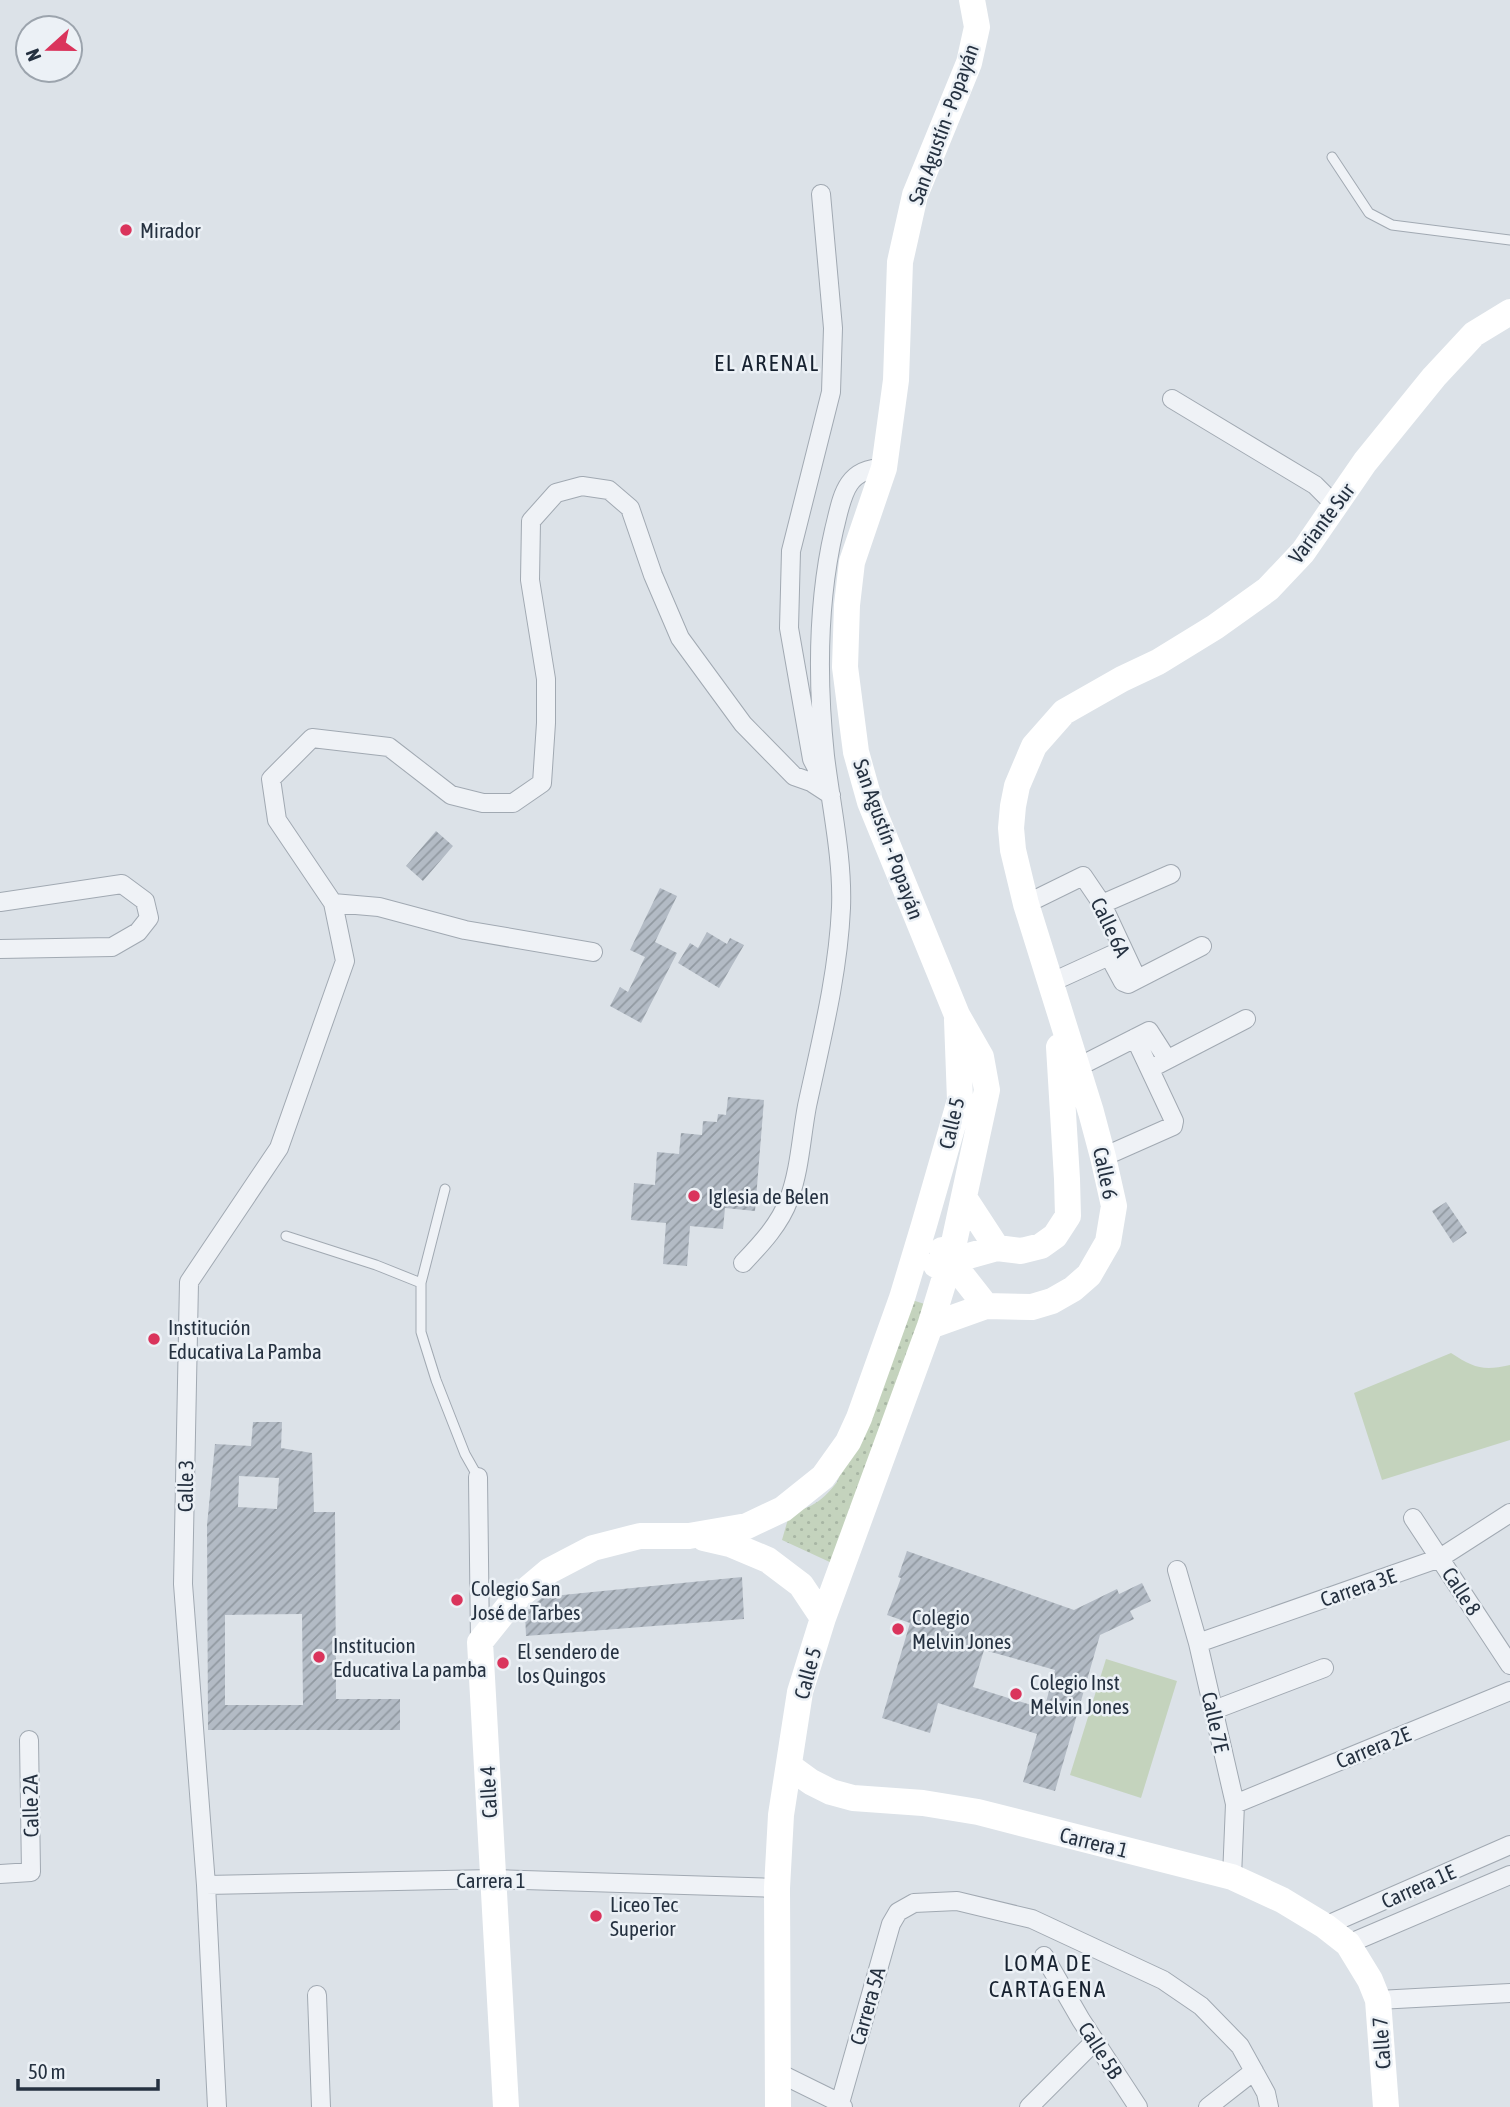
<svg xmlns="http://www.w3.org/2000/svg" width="1510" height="2107" font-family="'Asap Condensed',sans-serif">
<defs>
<pattern id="grass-dots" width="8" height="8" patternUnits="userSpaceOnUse" patternTransform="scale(1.75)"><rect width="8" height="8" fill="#c4d3bd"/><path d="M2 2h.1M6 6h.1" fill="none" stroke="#a8b6a4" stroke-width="1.8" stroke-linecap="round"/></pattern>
<pattern id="building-hatch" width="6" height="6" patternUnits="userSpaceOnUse" patternTransform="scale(1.75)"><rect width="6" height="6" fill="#b3bbc5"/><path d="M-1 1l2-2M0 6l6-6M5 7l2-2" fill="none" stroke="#9199a1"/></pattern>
</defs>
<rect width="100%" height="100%" fill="#dce2e8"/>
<path fill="url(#grass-dots)" d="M 912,1300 L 931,1306 L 834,1564 L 782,1540 L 790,1512 C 812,1509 825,1498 837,1482 Z"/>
<path fill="#c4d3bd" d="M 1451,1353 C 1474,1368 1483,1371 1510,1365 L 1510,1440 L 1382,1480 L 1354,1393 Z
M 1106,1659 L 1177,1681 L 1141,1798 L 1070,1775 Z"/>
<path fill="url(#building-hatch)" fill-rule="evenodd" d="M 436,831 L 453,846 L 423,881 L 406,866 Z
M 660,888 L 677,896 L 655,942 L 677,953 L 641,1023 L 610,1006 L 620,987 L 628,992 L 645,957 L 630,950 Z
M 707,932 L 727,944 L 730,938 L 744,945 L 719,988 L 678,963 L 690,943 L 698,948 Z
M 728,1097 L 764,1100 L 755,1211 L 725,1208 L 723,1229 L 690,1226 L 687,1266 L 663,1264 L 666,1223 L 631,1220 L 634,1183 L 655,1185 L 657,1152 L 679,1154 L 681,1133 L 702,1135 L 703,1121 L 717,1122 L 718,1114 L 726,1115 Z
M 1446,1202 L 1467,1233 L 1453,1243 L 1432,1211 Z
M 253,1422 L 282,1422 L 281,1448 L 312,1453 L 314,1512 L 335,1512 L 336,1699 L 400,1699 L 400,1730 L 208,1730 L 207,1525 L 215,1444 L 251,1446 ZM 239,1476 L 279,1478 L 277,1509 L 238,1507 ZM 302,1614 L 303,1705 L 225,1705 L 225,1615 Z
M 907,1551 L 1074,1610 L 1117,1589 L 1119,1594 L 1142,1583 L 1151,1601 L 1130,1611 L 1134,1619 L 1100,1635 L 1055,1791 L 1023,1782 L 1037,1734 L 938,1703 L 930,1733 L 882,1718 L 910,1623 L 887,1615 L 901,1578 L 898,1577 ZM 984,1650 L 1055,1670 L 1044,1709 L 973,1687 Z
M 742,1577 L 744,1619 L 526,1636 L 525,1612 L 543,1597 Z"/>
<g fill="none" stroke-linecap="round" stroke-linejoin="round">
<defs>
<path id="lane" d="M 1332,157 L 1369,213 L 1392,225 L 1510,240
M 286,1236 L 376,1265 L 421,1283 L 421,1332 L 436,1380 L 465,1454 L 478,1477
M 421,1283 L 445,1189"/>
<path id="street" d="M 821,194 L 833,328 L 831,392 L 791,551 L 789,628 L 812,759 L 824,782
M 1172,399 L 1315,485 L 1336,506
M 0,902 L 122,884 L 145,901 L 149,918 L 138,932 L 112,947 L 0,949
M 333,903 L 379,907 L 465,930 L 593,952
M 1026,904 L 1083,876 L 1102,904 L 1137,979
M 1102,904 L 1171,874
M 1109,956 L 1123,982 L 1128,984 L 1202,946
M 1050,983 L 1120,951
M 1157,1065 L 1246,1019
M 1076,1068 L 1149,1031 L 1167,1059
M 1103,1157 L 1173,1126 L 1174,1121 L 1135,1038
M 743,1263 C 761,1244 780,1224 789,1199 C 800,1169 801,1138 807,1106 C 821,1041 838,975 841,908 C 843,858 831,806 825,756 C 817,680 817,604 834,530 C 842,499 844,468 884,468
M 478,1477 L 480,1642
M 1413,1518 L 1510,1665
M 1177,1570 L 1198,1643 L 1235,1804 L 1232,1877
M 1198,1643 L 1440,1558 L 1510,1513
M 1214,1710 L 1324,1668
M 1235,1804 L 1510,1691
M 0,1874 L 31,1872 L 29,1740
M 206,1885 L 493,1879 L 777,1888
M 1325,1926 L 1510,1845
M 1348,1944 L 1510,1875
M 1044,1956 L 1081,2020 L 1138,2107
M 317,1995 L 321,2107
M 1378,2000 L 1510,1993
M 777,2072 L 840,2103 L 843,2107
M 840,2103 L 891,1924 L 898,1912 L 914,1903 L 957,1901 L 1032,1919 L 1163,1980 L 1201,2006 L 1240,2046 L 1266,2093 L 1269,2107
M 217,2107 L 206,1885 L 183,1584 L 189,1282 L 279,1148 L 345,961 L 333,903 L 277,820 L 271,779 L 312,738 L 389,747 L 451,795 L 483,803 L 513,803 L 542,783 L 546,723 L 546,679 L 530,580 L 531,521 L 556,493 L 582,486 L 609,490 L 630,508 L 653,575 L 680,638 L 743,724 L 794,776 L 811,782 L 831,795
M 1029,2107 L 1095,2041
M 1208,2107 L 1254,2071"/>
</defs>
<use href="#lane" stroke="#a1a9b2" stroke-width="11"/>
<use href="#street" stroke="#a1a9b2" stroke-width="20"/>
<use href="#lane" stroke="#eff2f6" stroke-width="9"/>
<use href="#street" stroke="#eff2f6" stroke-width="18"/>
<path stroke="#fff" stroke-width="26" d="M 965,1199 L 997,1248
M 942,1250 L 986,1306
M 936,1265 L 997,1248 L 1021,1251 L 1041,1246 L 1055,1236 L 1068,1216 L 1067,1179 L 1059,1047
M 930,1326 L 986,1306 L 1032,1307 L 1052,1301 L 1073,1289 L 1089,1275 L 1108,1242 L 1114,1206 L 1103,1157 L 1091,1112 L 1026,904 L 1013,850 L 1011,828 L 1013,806 L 1017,786 L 1034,746 L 1064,712 L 1122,679 L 1158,662 L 1215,627 L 1268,589 L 1303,552 L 1365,462 L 1434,377 L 1474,334 L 1510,312
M 704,1538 L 730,1544 L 768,1560 L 801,1585 L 823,1618
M 789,1766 L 811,1782 L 831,1792 L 853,1798 L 923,1803 L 978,1812 L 1232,1877 L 1282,1900 L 1325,1926 L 1348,1944 L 1370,1980 L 1378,2000 L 1386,2107
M 506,2107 L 480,1642 L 512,1602 L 549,1571 L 593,1548 L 640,1536 L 689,1536 L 747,1526 L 783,1509 L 823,1477 L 848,1442 L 859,1418 L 902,1298 L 924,1225 L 960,1100 L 957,1020
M 778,2107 L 777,1888 L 781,1815 L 800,1692 L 823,1618 L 930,1326 L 950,1261 L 987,1090 L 981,1057 L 957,1015 L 870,802 L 856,752 L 845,667 L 847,605 L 852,562 L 884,468 L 896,380 L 900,262 L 915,195 L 969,63 L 977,27 L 972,0"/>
</g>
<g fill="#da345c" stroke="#ecf1f6" stroke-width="2.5">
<circle cx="126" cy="230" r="7"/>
<circle cx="694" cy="1196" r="7"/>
<circle cx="154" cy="1339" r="7"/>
<circle cx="457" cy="1600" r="7"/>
<circle cx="898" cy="1629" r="7"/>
<circle cx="319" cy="1657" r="7"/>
<circle cx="503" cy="1663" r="7"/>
<circle cx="1016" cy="1694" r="7"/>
<circle cx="596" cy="1916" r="7"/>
</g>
<g text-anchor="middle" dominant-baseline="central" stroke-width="5" stroke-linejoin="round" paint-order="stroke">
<g font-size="21" fill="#253140" stroke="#ecf1f6">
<text transform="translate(943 124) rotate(-70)">San Agustín - Popayán</text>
<text transform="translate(1321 523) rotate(-53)">Variante Sur</text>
<text transform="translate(889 839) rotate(70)">San Agustín - Popayán</text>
<text transform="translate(1111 927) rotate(64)">Calle 6A</text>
<text transform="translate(951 1123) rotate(-77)">Calle 5</text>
<text transform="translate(1106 1173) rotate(78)">Calle 6</text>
<text transform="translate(185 1486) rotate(-89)">Calle 3</text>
<text transform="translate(1358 1587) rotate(-19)">Carrera 3E</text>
<text transform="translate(1462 1591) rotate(57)">Calle 8</text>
<text transform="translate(807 1673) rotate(-75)">Calle 5</text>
<text transform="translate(1216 1722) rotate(77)">Calle 7E</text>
<text transform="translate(1373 1747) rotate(-22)">Carrera 2E</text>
<text transform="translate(488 1792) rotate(-93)">Calle 4</text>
<text transform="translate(30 1806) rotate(-91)">Calle 2A</text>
<text transform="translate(1094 1842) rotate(14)">Carrera 1</text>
<text x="491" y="1880">Carrera 1</text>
<text transform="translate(1418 1886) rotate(-24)">Carrera 1E</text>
<text transform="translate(867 2006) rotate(-74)">Carrera 5A</text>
<text transform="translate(1381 2043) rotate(-94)">Calle 7</text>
<text transform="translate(1101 2050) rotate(57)">Calle 5B</text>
</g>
<g font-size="21" fill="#253140" stroke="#ecf1f6" text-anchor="start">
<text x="140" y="230">Mirador</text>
<text x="708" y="1196">Iglesia de Belen</text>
<text x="168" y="1327">Institución<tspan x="168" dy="24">Educativa La Pamba</tspan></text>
<text x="471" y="1588">Colegio San<tspan x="471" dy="24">José de Tarbes</tspan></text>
<text x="912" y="1617">Colegio<tspan x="912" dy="24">Melvin Jones</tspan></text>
<text x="333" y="1645">Institucion<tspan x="333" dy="24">Educativa La pamba</tspan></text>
<text x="517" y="1651">El sendero de<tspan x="517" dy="24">los Quingos</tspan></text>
<text x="1030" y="1682">Colegio Inst<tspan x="1030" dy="24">Melvin Jones</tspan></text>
<text x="610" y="1904">Liceo Tec<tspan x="610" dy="24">Superior</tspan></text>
</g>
<g font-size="23" letter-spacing="2" fill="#172230" stroke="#ecf1f6">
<text x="767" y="363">EL ARENAL</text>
<text x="1048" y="1963">LOMA DE<tspan x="1048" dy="26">CARTAGENA</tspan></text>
</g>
</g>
<g transform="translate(49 49) rotate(249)"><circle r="33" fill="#ecf1f6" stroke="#9ca4ad" stroke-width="2"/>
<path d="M0-5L12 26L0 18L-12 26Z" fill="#da345c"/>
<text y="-10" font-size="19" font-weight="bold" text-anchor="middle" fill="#253140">N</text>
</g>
<path d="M18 2079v10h140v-10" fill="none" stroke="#253140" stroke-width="3.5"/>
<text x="28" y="2079" font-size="21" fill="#253140" stroke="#ecf1f6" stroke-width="5" paint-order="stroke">50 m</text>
</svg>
